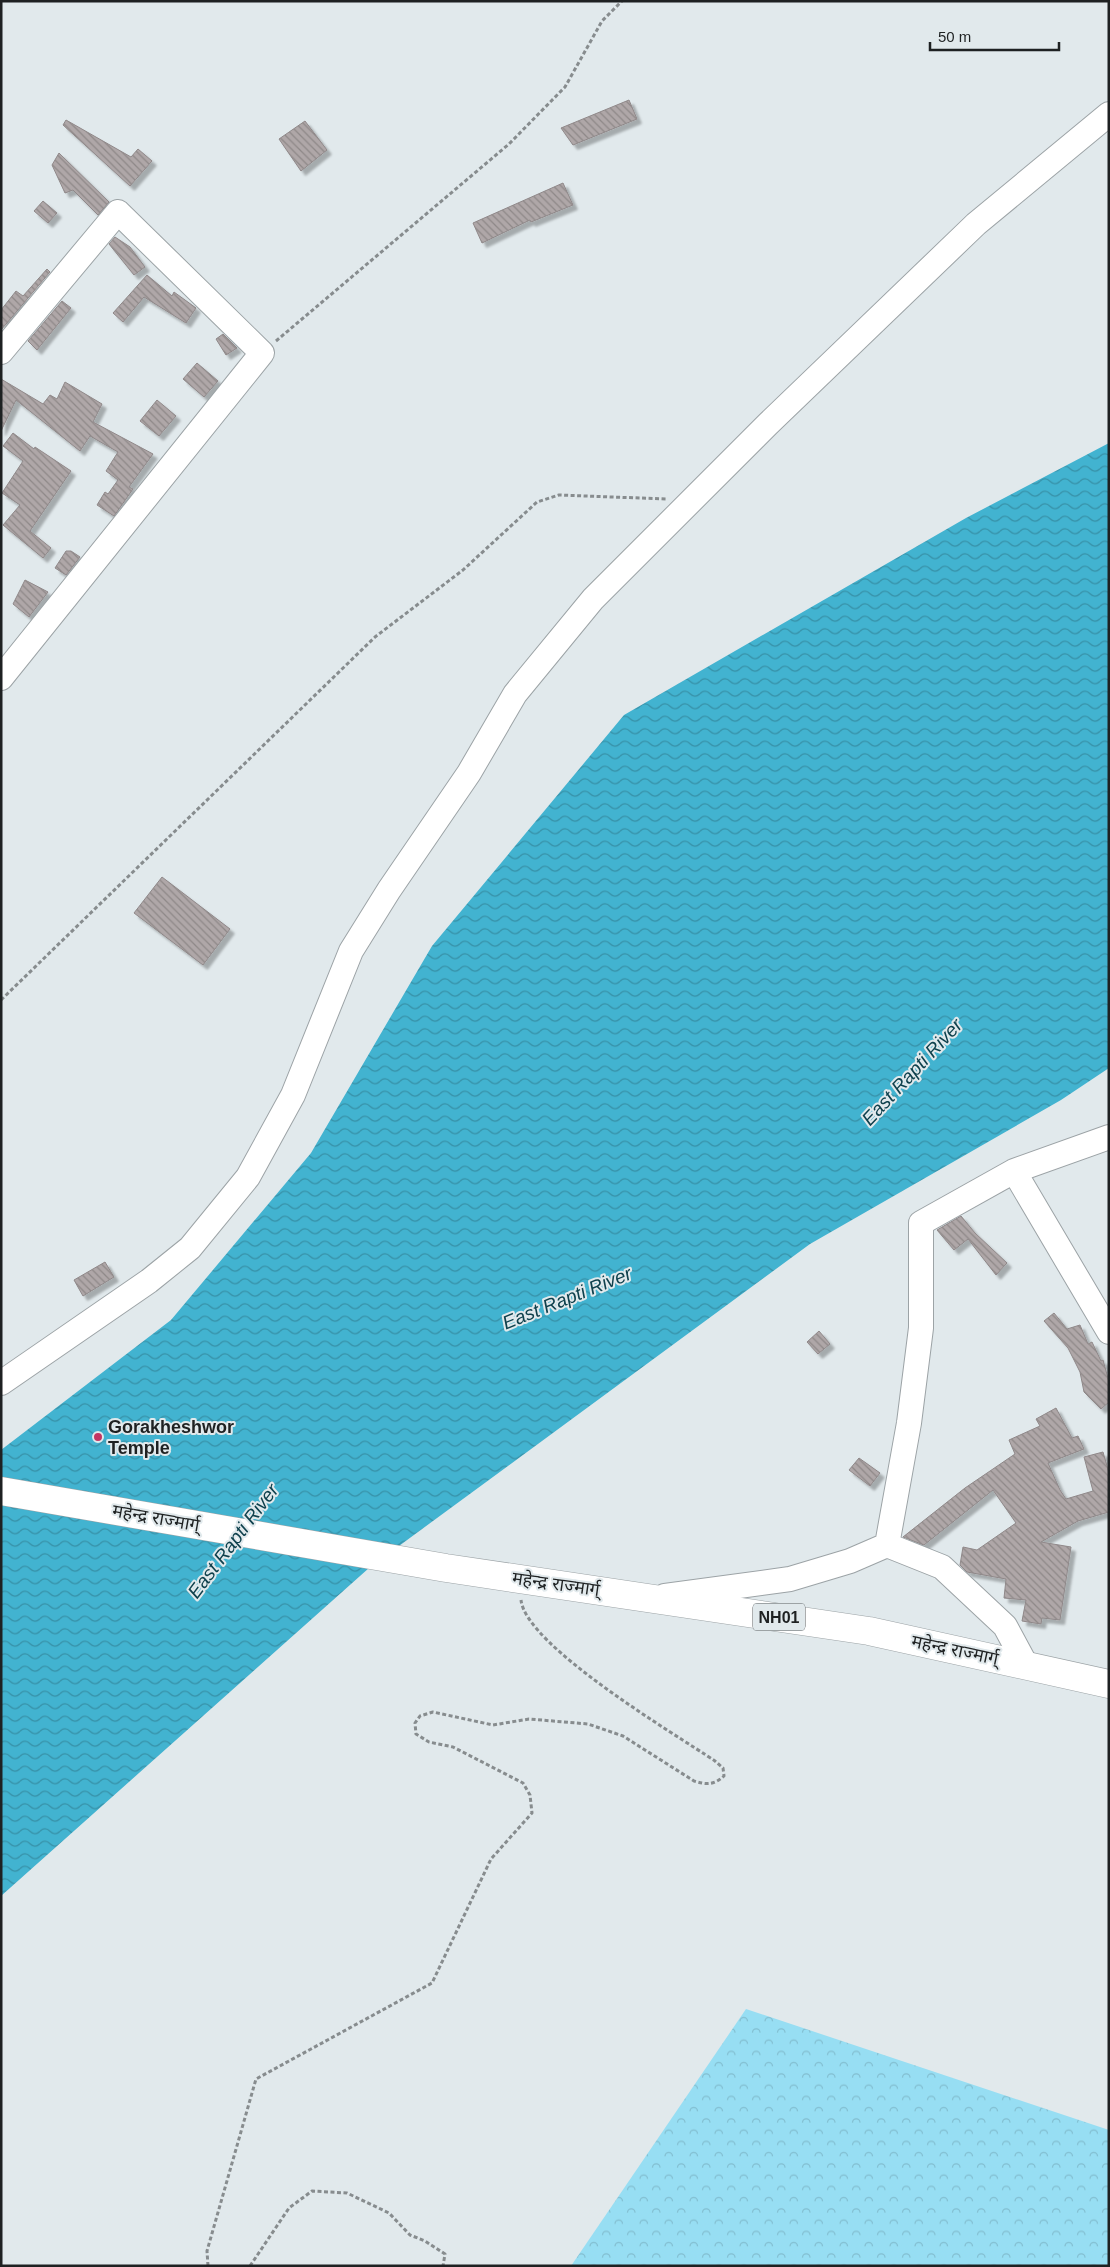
<svg xmlns="http://www.w3.org/2000/svg" width="1110" height="2267" font-family="Helvetica,'Noto Sans Devanagari',sans-serif">
<defs>
<pattern id="forest-crowns" width="20" height="18" patternUnits="userSpaceOnUse" patternTransform="scale(1.25)"><rect width="20" height="18" fill="#97def3"/><path d="M2 6a3 3 0 1 1 6 0M12 15a3 3 0 1 1 6 0" fill="none" stroke="#82bed0"/></pattern>
<pattern id="water-waves" width="16" height="10" patternUnits="userSpaceOnUse" patternTransform="scale(1.25)"><rect width="16" height="10" fill="#42b3d0"/><path d="M0 5q4-4 8 0t8 0" fill="none" stroke="#3791a8"/></pattern>
<pattern id="building-back-hatch" width="6" height="6" patternUnits="userSpaceOnUse" patternTransform="scale(1.25)"><rect width="6" height="6" fill="#afa7a8"/><path d="M-1 5l2 2M0 0l6 6M5-1l2 2" fill="none" stroke="#8e8888"/></pattern>
<filter id="shadow"><feDropShadow dx="4.5" dy="4.5" stdDeviation="1" flood-color="#0004"/></filter>
</defs>
<rect width="100%" height="100%" fill="#e1e9ec"/>
<path fill="url(#forest-crowns)" d="M 746,2009 L 1109,2130 L 1109,2266 L 571,2266 Z"/>
<path fill="url(#water-waves)" d="M 1109,443 L 1109,1068 L 1061,1100 L 810,1244 L 369,1568 L 1,1896 L 1,1450 L 171,1320 L 311,1153 L 432,946 L 624,715 L 966,518 Z"/>
<path fill="url(#building-back-hatch)" stroke="#8f8889" filter="url(#shadow)" d="M 629,100 L 637,119 L 573,145 L 561,128 Z
M 66,120 L 131,157 L 138,149 L 152,161 L 130,186 L 63,125 Z
M 305,121 L 327,150 L 301,171 L 279,139 Z
M 59,153 L 109,202 L 98,215 L 73,190 L 65,193 L 52,165 Z
M 563,183 L 573,205 L 531,222 L 530,220 L 482,243 L 473,223 Z
M 43,201 L 57,213 L 48,223 L 34,211 Z
M 115,237 L 130,247 L 145,267 L 134,275 L 109,244 Z
M 47,269 L 50,272 L 1,330 L 1,310 L 16,291 L 23,296 Z
M 147,275 L 172,296 L 174,292 L 196,308 L 186,323 L 144,297 L 123,322 L 113,313 Z
M 62,301 L 71,308 L 37,350 L 28,341 Z
M 223,334 L 237,348 L 226,355 L 216,339 Z
M 197,363 L 218,381 L 204,397 L 183,379 Z
M 1,379 L 43,404 L 50,395 L 57,399 L 65,382 L 102,404 L 93,422 L 153,454 L 129,487 L 133,489 L 114,516 L 97,505 L 105,492 L 108,494 L 118,480 L 106,471 L 118,452 L 90,436 L 80,451 L 16,400 L 1,431 Z
M 157,400 L 176,416 L 159,436 L 140,421 Z
M 13,433 L 34,449 L 35,447 L 71,471 L 30,531 L 51,548 L 43,558 L 3,525 L 20,505 L 2,493 L 23,461 L 3,446 Z
M 66,551 L 71,551 L 80,557 L 66,575 L 55,568 Z
M 25,580 L 48,592 L 29,617 L 13,604 Z
M 162,877 L 230,929 L 203,965 L 134,913 Z
M 961,1216 L 975,1233 L 1007,1263 L 996,1275 L 968,1239 L 954,1250 L 937,1230 Z
M 105,1262 L 114,1277 L 83,1296 L 74,1280 Z
M 1054,1313 L 1067,1329 L 1080,1325 L 1088,1344 L 1092,1342 L 1101,1361 L 1103,1360 L 1109,1382 L 1109,1402 L 1101,1409 L 1084,1392 L 1080,1372 L 1068,1348 L 1044,1321 Z
M 819,1331 L 830,1344 L 818,1354 L 807,1342 Z
M 1056,1408 L 1072,1438 L 1078,1436 L 1084,1449 L 1048,1463 L 1060,1490 L 1066,1499 L 1093,1491 L 1084,1457 L 1103,1452 L 1109,1473 L 1109,1512 L 1078,1521 L 1041,1542 L 1071,1547 L 1060,1620 L 1042,1618 L 1041,1624 L 1022,1621 L 1026,1600 L 1004,1598 L 1006,1579 L 967,1572 L 960,1565 L 963,1547 L 977,1550 L 1016,1523 L 993,1490 L 924,1545 L 903,1537 L 965,1488 L 1015,1454 L 1009,1440 L 1040,1426 L 1036,1419 Z
M 859,1458 L 880,1473 L 870,1486 L 849,1470 Z"/>
<g fill="none" stroke-linecap="round" stroke-linejoin="round">
<defs>
<path id="minor" d="M 1,352 L 118,212 L 262,353 L 1,678
M 1014,1171 L 1109,1332
M 1,1383 L 149,1281 L 190,1248 L 248,1177 L 293,1095 L 351,951 L 389,890 L 469,773 L 515,694 L 593,599 L 768,424 L 976,224 L 1109,114
M 887,1545 L 942,1567 L 1005,1626 L 1026,1665
M 665,1596 L 790,1579 L 850,1561 L 887,1545 L 909,1423 L 921,1328 L 921,1223 L 1014,1171 L 1109,1137"/>
<path id="highway" d="M 1,1491 L 446,1568 L 869,1631 L 1109,1684"/>
</defs>
<use href="#minor" stroke="#9ca3a6" stroke-width="26"/>
<use href="#highway" stroke="#9ca3a6" stroke-width="29"/>
<path stroke="#878c8e" stroke-width="3" stroke-dasharray="4 2.5" stroke-linecap="butt" d="M 276,341 L 509,144 L 565,87 L 602,21 L 622,1
M 1,1000 L 375,637 L 463,570 L 537,502 L 559,495 L 666,499
M 208,2266 L 207,2251 L 256,2079 L 432,1983 L 491,1859 L 532,1813 L 530,1795 L 523,1783 L 453,1747 L 429,1742 L 416,1734 L 415,1723 L 420,1716 L 433,1712 L 493,1725 L 529,1719 L 588,1724 L 623,1736 L 694,1781 C 707,1785 714,1785 724,1776 L 723,1768 L 715,1761 C 675,1734 526,1646 521,1600
M 250,2266 L 289,2208 L 312,2191 L 347,2193 L 389,2213 L 410,2235 L 425,2241 L 445,2254 L 443,2266"/>
<use href="#minor" stroke="#fff" stroke-width="24"/>
<use href="#highway" stroke="#fff" stroke-width="28"/>
</g>
<circle fill="#c33562" stroke="#e1e9ec" stroke-width="2" cx="98" cy="1437" r="5"/>
<g text-anchor="middle" dominant-baseline="central" stroke-width="4" stroke-linejoin="round" paint-order="stroke">
<rect fill="#e1e9ec" stroke="#585d5f" stroke-width="1" x="753" y="1603.5" width="52" height="27" rx="4"/>
<g font-size="16" font-weight="bold" fill="#1e2122">
<text x="779" y="1617">NH01</text>
</g>
<g font-size="18" font-weight="bold" fill="#1e2122" stroke="#e1e9ec" text-anchor="start">
<text x="108" y="1427">Gorakheshwor<tspan x="108" dy="21">Temple</tspan></text>
</g>
<g font-size="18" fill="#1e2122" stroke="#e1e9ec">
<text transform="translate(156 1518) rotate(10)">महेन्द्र राज्मार्ग्</text>
<text transform="translate(556 1584) rotate(8)">महेन्द्र राज्मार्ग्</text>
<text transform="translate(955 1650) rotate(12)">महेन्द्र राज्मार्ग्</text>
</g>
<g font-size="19" font-style="italic" fill="#0f414d" stroke="#e1e9ec">
<text transform="translate(912 1072) rotate(-47)">East Rapti River</text>
<text transform="translate(567 1298) rotate(-22)">East Rapti River</text>
<text transform="translate(233 1541) rotate(-53)">East Rapti River</text>
</g>
</g>
<rect width="1110" height="2267" fill="none" stroke="#1e2122" stroke-width="5"/>
<path d="M930 42v8h129v-8" fill="none" stroke="#1e2122" stroke-width="2.5"/>
<text x="938" y="42" font-size="15" fill="#1e2122" stroke="#e1e9ec" stroke-width="4" paint-order="stroke">50 m</text>
</svg>
